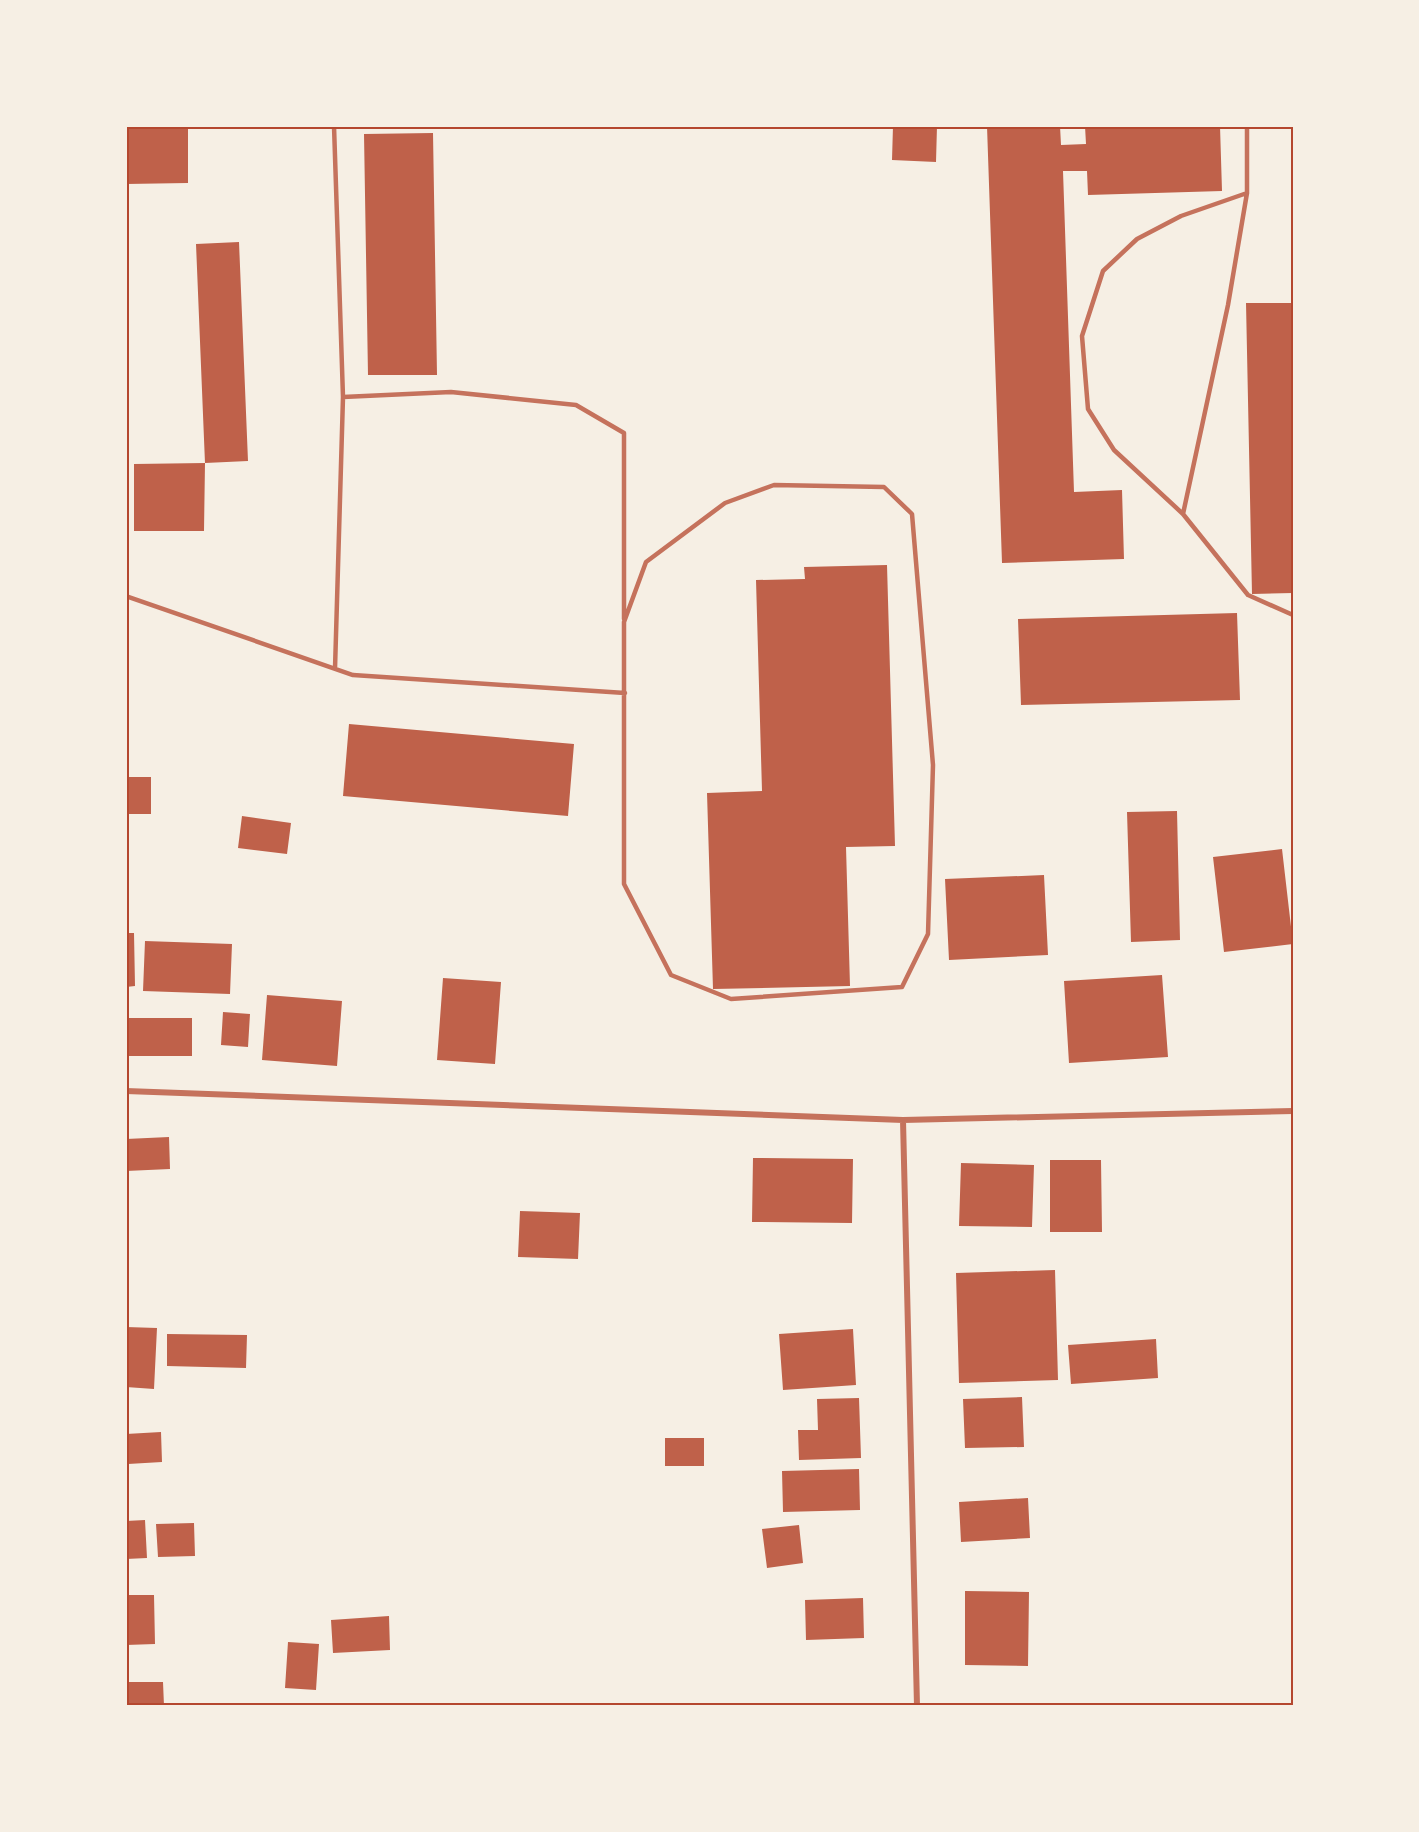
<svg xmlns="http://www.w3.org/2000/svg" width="1419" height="1832" font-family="'DM Sans',sans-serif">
<rect width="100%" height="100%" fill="#f6efe4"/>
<path fill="#bf614a" d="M 126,126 L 188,126 L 188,183 L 126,184 Z
M 893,126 L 937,126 L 936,162 L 892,160 Z
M 987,126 L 1060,126 L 1061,145 L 1086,144 L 1085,126 L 1220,126 L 1222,191 L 1088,195 L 1087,171 L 1063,171 L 1074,492 L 1122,490 L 1124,559 L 1002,563 Z
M 433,133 L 437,375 L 368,375 L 364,134 Z
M 239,242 L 248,461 L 205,463 L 196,244 Z
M 1246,303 L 1293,303 L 1293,593 L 1252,594 Z
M 205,463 L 204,531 L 134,531 L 134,464 Z
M 887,565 L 895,846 L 846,847 L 850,986 L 713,989 L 707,793 L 762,791 L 756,580 L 805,579 L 804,567 Z
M 1237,613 L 1240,700 L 1021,705 L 1018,619 Z
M 349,724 L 574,744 L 568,816 L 343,796 Z
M 126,777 L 151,777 L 151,814 L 126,814 Z
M 1177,811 L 1180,940 L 1131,942 L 1127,812 Z
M 242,816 L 291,823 L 287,854 L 238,848 Z
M 1282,849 L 1293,944 L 1224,952 L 1213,857 Z
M 1044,875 L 1048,955 L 949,960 L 945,879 Z
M 126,933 L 134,933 L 135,986 L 126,987 Z
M 145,941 L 232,944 L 230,994 L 143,991 Z
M 1162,975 L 1168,1057 L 1069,1063 L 1064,981 Z
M 443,978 L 501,982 L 495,1064 L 437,1060 Z
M 267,995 L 342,1001 L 337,1066 L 262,1060 Z
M 223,1012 L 250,1014 L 248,1047 L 221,1045 Z
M 126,1018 L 192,1018 L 192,1056 L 126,1056 Z
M 169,1137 L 170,1169 L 126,1171 L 126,1139 Z
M 753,1158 L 853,1159 L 852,1223 L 752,1222 Z
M 1050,1160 L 1101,1160 L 1102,1232 L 1050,1232 Z
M 961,1163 L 1034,1165 L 1032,1227 L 959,1226 Z
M 520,1211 L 580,1213 L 578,1259 L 518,1257 Z
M 1055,1270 L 1058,1380 L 959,1383 L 956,1273 Z
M 126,1327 L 157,1328 L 154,1389 L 126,1387 Z
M 853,1329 L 856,1385 L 783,1390 L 779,1334 Z
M 167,1334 L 247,1335 L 246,1368 L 167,1366 Z
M 1156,1339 L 1158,1378 L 1071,1384 L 1068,1345 Z
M 1022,1397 L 1024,1447 L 965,1448 L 963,1399 Z
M 859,1398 L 861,1458 L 799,1460 L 798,1430 L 818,1430 L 817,1399 Z
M 161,1432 L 162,1462 L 128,1464 L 129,1483 L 126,1483 L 126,1434 Z
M 665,1438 L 704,1438 L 704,1466 L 665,1466 Z
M 859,1469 L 860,1510 L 783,1512 L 782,1471 Z
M 1028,1498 L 1030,1538 L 961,1542 L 959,1502 Z
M 145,1520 L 147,1558 L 126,1559 L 126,1521 Z
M 194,1523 L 195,1556 L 158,1557 L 156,1524 Z
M 799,1525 L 803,1563 L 767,1568 L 762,1529 Z
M 965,1591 L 1029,1592 L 1028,1666 L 965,1665 Z
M 126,1595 L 154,1595 L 155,1644 L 126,1645 Z
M 863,1598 L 864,1638 L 806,1640 L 805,1600 Z
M 389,1616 L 390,1650 L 333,1653 L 331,1620 Z
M 288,1642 L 319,1644 L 316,1690 L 285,1688 Z
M 126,1682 L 163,1682 L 164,1706 L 126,1706 Z"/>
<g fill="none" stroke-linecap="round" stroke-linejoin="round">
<path stroke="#c5725c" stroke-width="4.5" d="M 334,126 L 343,397
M 1247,126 L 1247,193 L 1228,305 L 1183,514 L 1248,595 L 1293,615
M 774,485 L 884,487 L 912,514 L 933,765 L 928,934 L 902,987 L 731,999 L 671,975 L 624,884 L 624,622 L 646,562 L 725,503 Z
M 1183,514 L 1114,450 L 1088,409 L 1082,336 L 1103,271 L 1137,239 L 1181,216 L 1247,193
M 126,596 L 353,675 L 625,693
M 335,669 L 343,397 L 451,392 L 576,405 L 624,433 L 624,619"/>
<path stroke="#c5725c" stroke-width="6" d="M 126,1091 L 903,1120 L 1293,1111
M 903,1120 L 917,1706"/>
</g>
<rect width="1419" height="1832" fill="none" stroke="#f6efe4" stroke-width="255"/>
<rect x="128" y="128" width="1164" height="1576" fill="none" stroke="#b5482f" stroke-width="2"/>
</svg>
